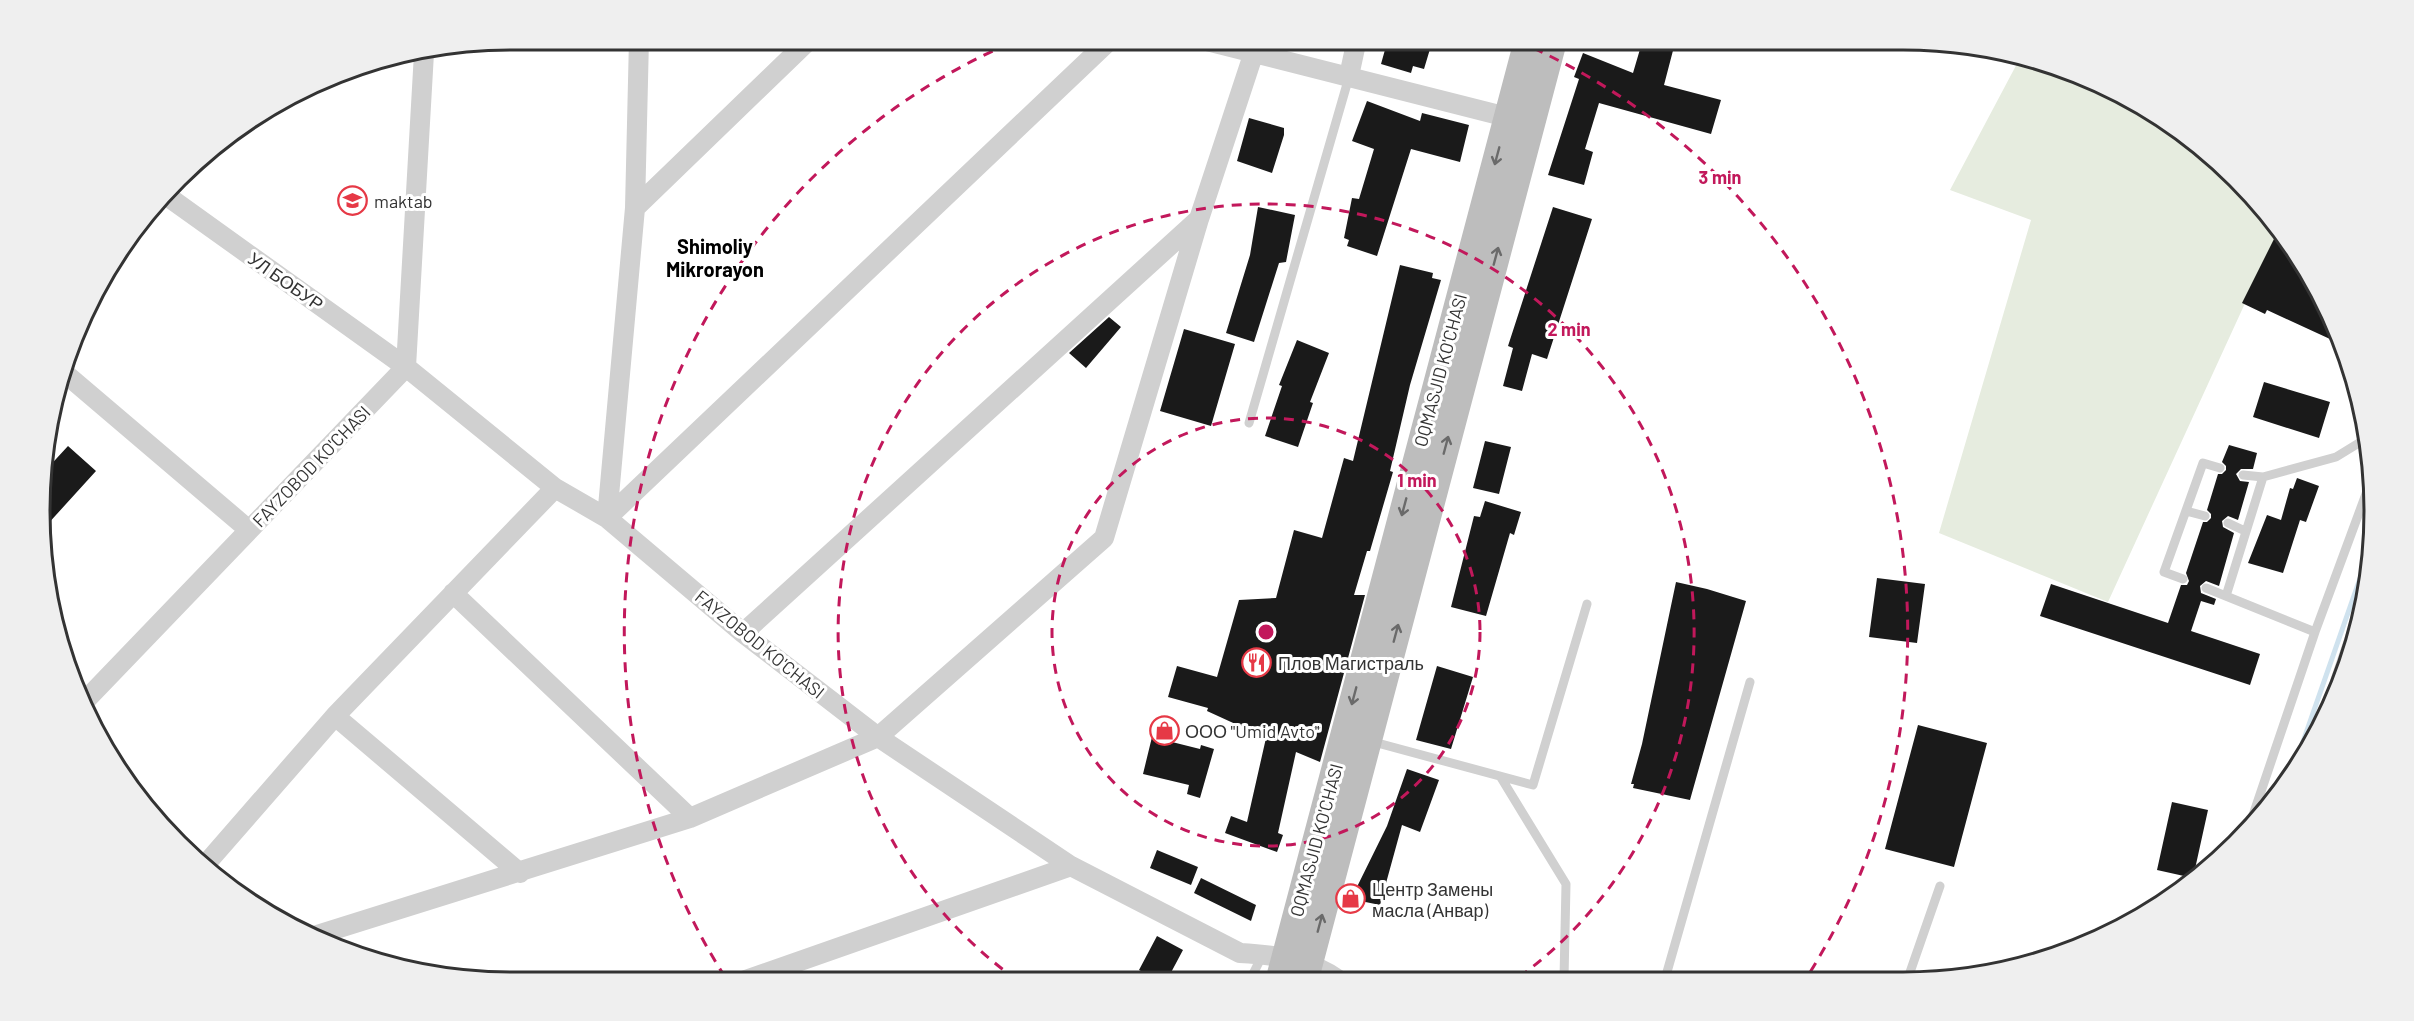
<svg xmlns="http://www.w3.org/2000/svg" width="2414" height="1021" font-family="Barlow,sans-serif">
<rect width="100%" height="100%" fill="#fff"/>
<path fill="#e6ecdf" d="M 2020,58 L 2055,64 L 2139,102 L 2214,156 L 2280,227 L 2108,602 L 1939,533 L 2031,220 L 1950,190 Z"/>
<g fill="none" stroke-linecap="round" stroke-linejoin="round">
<path stroke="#cfe2ee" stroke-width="5" d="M 2290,779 L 2372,544"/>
</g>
<path fill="#1a1a1a" d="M 1388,39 L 1433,39 L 1424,69 L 1413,66 L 1411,73 L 1381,64 Z
M 1643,39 L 1676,39 L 1664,85 L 1721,100 L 1711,134 L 1599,103 L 1585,149 L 1593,152 L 1584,185 L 1548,175 L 1579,79 L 1574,77 L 1583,53 L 1633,73 Z
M 1367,101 L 1420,121 L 1422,113 L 1469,125 L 1460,162 L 1411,149 L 1377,256 L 1347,246 L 1349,240 L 1344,238 L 1352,198 L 1359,199 L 1374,149 L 1352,141 Z
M 1249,118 L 1284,128 L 1284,135 L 1272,173 L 1237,161 Z
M 1258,207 L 1295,215 L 1286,262 L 1279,263 L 1254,342 L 1226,333 L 1250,255 Z
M 1553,207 L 1592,219 L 1547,359 L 1532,354 L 1522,391 L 1503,386 L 1513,348 L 1508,346 Z
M 2280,227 L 2326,302 L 2343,345 L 2267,310 L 2265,314 L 2242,303 Z
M 1400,265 L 1433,273 L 1432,278 L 1441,280 L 1410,385 L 1390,471 L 1393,472 L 1370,551 L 1367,551 L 1354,595 L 1365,595 L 1320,762 L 1296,752 L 1278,833 L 1283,835 L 1277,852 L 1225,833 L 1231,816 L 1247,822 L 1266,738 L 1207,711 L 1208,708 L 1168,697 L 1177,666 L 1217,677 L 1239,600 L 1276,598 L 1294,530 L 1322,538 L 1344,458 L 1353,461 Z
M 1109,317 L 1121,327 L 1086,368 L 1069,353 Z
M 1184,329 L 1235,344 L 1211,426 L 1160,411 Z
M 1297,340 L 1329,353 L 1310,402 L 1313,403 L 1298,447 L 1265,436 L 1282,386 L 1279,385 Z
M 2264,382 L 2330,402 L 2319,438 L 2253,417 Z
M 1485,441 L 1511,447 L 1499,494 L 1473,488 Z
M 2229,445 L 2257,453 L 2253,469 L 2241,469 L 2236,474 L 2240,481 L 2249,482 L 2238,520 L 2228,516 L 2222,521 L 2223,527 L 2234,533 L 2219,586 L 2206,581 L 2200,586 L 2201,593 L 2216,599 L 2214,605 L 2201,601 L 2191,631 L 2260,654 L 2250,685 L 2040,616 L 2051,584 L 2168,623 L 2181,585 L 2187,585 L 2189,581 L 2186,573 L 2203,522 L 2207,522 L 2211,518 L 2211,514 L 2207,510 L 2218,474 L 2222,474 L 2226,470 L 2226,466 L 2222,462 Z
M 68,446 L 96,471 L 46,526 L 44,472 Z
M 2297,478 L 2319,486 L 2306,522 L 2300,520 L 2283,573 L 2248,563 L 2267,515 L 2281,520 L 2290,488 L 2293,489 Z
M 1485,501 L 1521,512 L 1514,535 L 1510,533 L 1486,616 L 1451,607 L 1474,516 L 1480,517 Z
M 1877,578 L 1925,584 L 1917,643 L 1869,637 Z
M 1676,582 L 1707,589 L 1746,601 L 1690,800 L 1633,788 L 1634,784 L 1631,784 L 1642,744 Z
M 1437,666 L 1473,677 L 1451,749 L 1416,740 Z
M 1918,725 L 1987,743 L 1954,867 L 1885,849 Z
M 1152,737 L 1200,749 L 1201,745 L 1214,749 L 1200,798 L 1187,794 L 1189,785 L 1143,774 Z
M 1407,769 L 1439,780 L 1420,832 L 1402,825 L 1380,905 L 1351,899 L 1387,826 Z
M 2172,802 L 2208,810 L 2193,878 L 2157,870 Z
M 1157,850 L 1198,867 L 1191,885 L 1150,868 Z
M 1201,878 L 1256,905 L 1251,921 L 1194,893 Z
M 1157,936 L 1183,950 L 1167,980 L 1158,980 L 1139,970 Z"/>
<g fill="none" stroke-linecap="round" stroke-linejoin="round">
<path stroke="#d0d0d0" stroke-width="9" d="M 1249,423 L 1349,77
M 2243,475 L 2263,477 L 2336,457 L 2367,438
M 2186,511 L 2205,516
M 2228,523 L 2245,531
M 2183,579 L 2164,572 L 2203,463 L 2220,468
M 2206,588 L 2315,632
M 2226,596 L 2263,477
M 1370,741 L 1533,785 L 1587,604
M 1500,776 L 1566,884 L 1564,979
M 2250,824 L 2315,632 L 2373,475
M 1908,978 L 1940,886
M 1665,979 L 1750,682
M 1250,980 L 1263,954"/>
<path stroke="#d0d0d0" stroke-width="20" d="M 1199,39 L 1507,117
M 1349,76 L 1357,39
M 167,196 L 406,367 L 555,488 L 607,518 L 743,633 L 878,737 L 1071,866 L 1240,953 C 1276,955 1310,959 1339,980
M 635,208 L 810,39
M 406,367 L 424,53
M 61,370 L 249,530
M 607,518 L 1111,39
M 607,518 L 635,208 L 639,39
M 453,593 L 690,818
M 743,633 L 1199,219
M 2340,682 L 2356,635
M 82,704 L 406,367
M 335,716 L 520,873
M 205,865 L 335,716 L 555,488
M 317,935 L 690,818 L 878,737 L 1104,538 L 1199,219 L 1254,52
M 743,981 L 1071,866"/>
<path stroke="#bdbdbd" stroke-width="27" d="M 1279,980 L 1528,39
M 1305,980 L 1554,39"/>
</g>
<defs><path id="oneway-shaft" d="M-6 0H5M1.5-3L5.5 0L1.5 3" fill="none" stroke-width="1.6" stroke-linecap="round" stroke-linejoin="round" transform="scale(1.5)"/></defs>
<g stroke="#6a6a6a">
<use href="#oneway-shaft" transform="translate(1497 156) rotate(105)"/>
<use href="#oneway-shaft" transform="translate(1496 256) rotate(-75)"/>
<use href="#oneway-shaft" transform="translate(1446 445) rotate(-75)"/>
<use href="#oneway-shaft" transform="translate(1404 507) rotate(105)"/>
<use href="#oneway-shaft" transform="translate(1396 633) rotate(-75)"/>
<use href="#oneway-shaft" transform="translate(1354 696) rotate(105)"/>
<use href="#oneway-shaft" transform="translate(1320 923) rotate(-75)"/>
</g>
<g fill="none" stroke="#c2185b" stroke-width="3" stroke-dasharray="10 8">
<circle cx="1266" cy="632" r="214"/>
<path d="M1017 980A428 428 0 1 1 1518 978"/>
<path d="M725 977A642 642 0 0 1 1015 41M1517 41A642 642 0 0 1 1807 977"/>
</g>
<defs>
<symbol id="school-ring" viewBox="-11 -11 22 22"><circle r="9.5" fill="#fff" stroke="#e63946" stroke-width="1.5"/><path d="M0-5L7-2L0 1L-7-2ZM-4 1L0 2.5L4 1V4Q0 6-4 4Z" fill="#e63946"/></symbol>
<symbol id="restaurant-ring" viewBox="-11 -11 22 22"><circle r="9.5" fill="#fff" stroke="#e63946" stroke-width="1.5"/><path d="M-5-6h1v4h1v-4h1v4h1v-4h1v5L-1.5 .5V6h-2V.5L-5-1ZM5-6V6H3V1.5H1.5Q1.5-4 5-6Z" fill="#e63946"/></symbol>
<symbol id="shop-ring" viewBox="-11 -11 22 22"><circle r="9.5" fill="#fff" stroke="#e63946" stroke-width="1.5"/><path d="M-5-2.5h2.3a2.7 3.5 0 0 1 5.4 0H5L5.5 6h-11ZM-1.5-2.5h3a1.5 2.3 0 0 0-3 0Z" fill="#e63946"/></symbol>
</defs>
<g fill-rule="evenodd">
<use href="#school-ring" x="336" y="184" width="33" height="33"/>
<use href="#restaurant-ring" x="1240" y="646" width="33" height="33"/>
<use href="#shop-ring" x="1148" y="714" width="33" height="33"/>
<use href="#shop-ring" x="1334" y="882" width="33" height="33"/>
</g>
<g text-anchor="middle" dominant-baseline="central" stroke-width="6" stroke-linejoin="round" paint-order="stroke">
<g font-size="18" fill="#333" stroke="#fff" text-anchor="start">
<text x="374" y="201">maktab</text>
<text x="1278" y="663">Плов Магистраль</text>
<text x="1185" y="731">ООО "Umid Avto"</text>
<text x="1372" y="889">Центр Замены<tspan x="1372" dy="21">масла (Анвар)</tspan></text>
</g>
<g font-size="18" fill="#333" stroke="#fff">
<text transform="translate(286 281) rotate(35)">УЛ БОБУР</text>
<text transform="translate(1440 370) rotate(-75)">OQMASJID KO'CHASI</text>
<text transform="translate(311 466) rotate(-46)">FAYZOBOD KO'CHASI</text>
<text transform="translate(760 644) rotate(39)">FAYZOBOD KO'CHASI</text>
<text transform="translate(1316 840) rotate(-75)">OQMASJID KO'CHASI</text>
</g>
<g font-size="20" font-weight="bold" fill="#000" stroke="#fff">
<text x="715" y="246">Shimoliy<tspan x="715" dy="23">Mikrorayon</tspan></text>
</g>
</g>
<path d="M0 0H2414V1021H0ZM511 50H1903A461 461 0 0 1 2364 511V511A461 461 0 0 1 1903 972H511A461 461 0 0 1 50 511V511A461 461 0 0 1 511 50Z" fill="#efefef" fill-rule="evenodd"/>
<path fill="none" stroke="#333" stroke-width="3" d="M511 50H1903A461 461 0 0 1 2364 511V511A461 461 0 0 1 1903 972H511A461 461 0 0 1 50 511V511A461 461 0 0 1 511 50Z"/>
<circle cx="1266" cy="632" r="9" fill="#c2185b" stroke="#fff" stroke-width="3"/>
<g font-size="18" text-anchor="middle" font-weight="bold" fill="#c2185b" stroke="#fff" stroke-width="6" stroke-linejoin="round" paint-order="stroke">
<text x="1720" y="184">3 min</text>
<text x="1569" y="336">2 min</text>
<text x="1417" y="487">1 min</text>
</g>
</svg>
